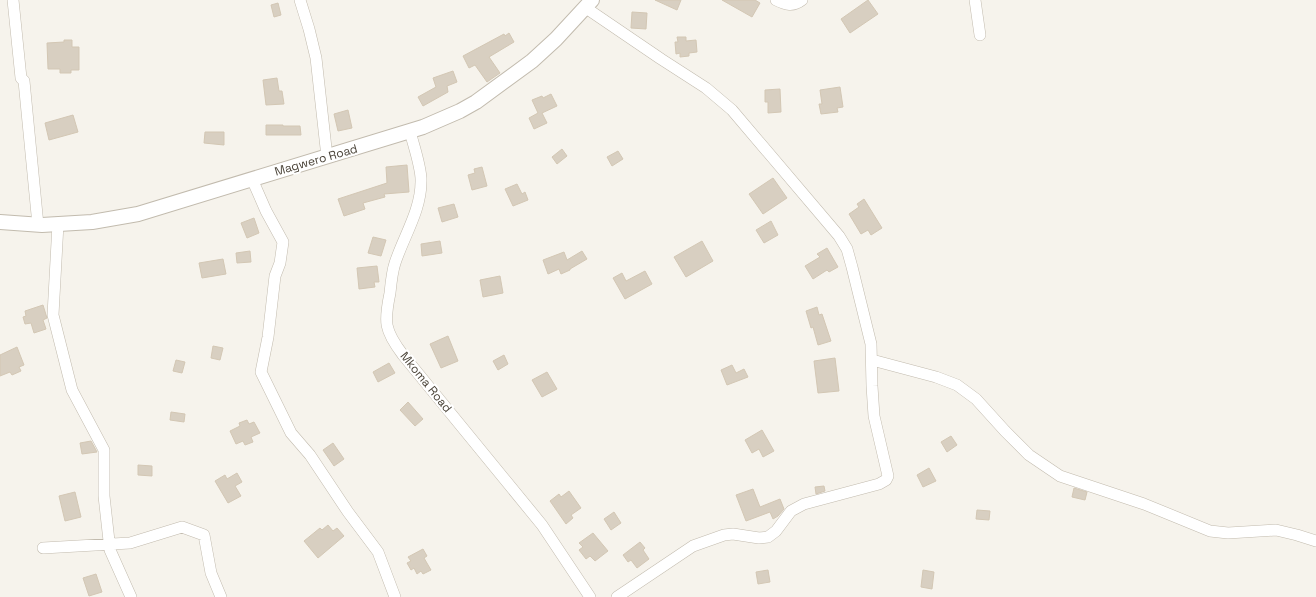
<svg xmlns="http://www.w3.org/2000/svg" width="1316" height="597" font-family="'Space Grotesk',sans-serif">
<rect width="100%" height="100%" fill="#f6f3ec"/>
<path fill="#d8cfc1" stroke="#d3c7b4" d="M 655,0 L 681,0 L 677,10 Z
M 722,0 L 755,0 L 760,3 L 752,17 Z
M 868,0 L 878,14 L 850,33 L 841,19 Z
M 278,3 L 281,15 L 274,17 L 271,5 Z
M 632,12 L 647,13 L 646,29 L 631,28 Z
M 509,33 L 514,42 L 489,57 L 500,73 L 487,82 L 475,65 L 469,68 L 463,56 L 504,34 L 505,36 Z
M 677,37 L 686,37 L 686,41 L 696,40 L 697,52 L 689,53 L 689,56 L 680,57 L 680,53 L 676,54 L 675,42 L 678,42 Z
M 64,40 L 72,40 L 72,47 L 79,47 L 79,70 L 71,70 L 71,73 L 60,73 L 60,69 L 48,69 L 47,43 L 64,42 Z
M 453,71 L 457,82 L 447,86 L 448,92 L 423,106 L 418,97 L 436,87 L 433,78 Z
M 277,78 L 279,91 L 282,91 L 284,104 L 266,105 L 263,80 Z
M 840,87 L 843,107 L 837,108 L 838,112 L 821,114 L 819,104 L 822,104 L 820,90 Z
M 780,89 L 781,112 L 768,113 L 768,102 L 765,102 L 765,90 Z
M 551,94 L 557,106 L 542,113 L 547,123 L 534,129 L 529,118 L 538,113 L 532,100 L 542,96 L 543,98 Z
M 348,110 L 352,128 L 338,131 L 334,114 Z
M 73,115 L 78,132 L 49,140 L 45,123 Z
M 266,125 L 283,125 L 283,126 L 300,126 L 301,135 L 266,135 Z
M 205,132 L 224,132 L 224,145 L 204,143 Z
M 562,149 L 567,156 L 557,164 L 552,157 Z
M 618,151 L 623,159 L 612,166 L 607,157 Z
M 407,165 L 409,192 L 384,194 L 385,197 L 363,203 L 365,209 L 344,216 L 338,199 L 387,183 L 386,167 Z
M 482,167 L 487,186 L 472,190 L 468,175 L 475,173 L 474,169 Z
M 773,178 L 787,198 L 763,214 L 749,194 Z
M 517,184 L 522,194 L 525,192 L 528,200 L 513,206 L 505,189 Z
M 864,199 L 882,228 L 871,235 L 868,230 L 861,234 L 849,214 L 859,207 L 857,204 Z
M 454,204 L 458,217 L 442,222 L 438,208 Z
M 254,218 L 259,233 L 247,238 L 241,223 Z
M 771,221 L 778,235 L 764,243 L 756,230 Z
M 373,237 L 386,240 L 381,256 L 368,253 Z
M 440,241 L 442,253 L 422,256 L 421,244 Z
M 702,241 L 713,261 L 686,277 L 674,257 Z
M 827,248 L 838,267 L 829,272 L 827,270 L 813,279 L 805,266 L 820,257 L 817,254 Z
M 250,251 L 251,262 L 237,263 L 236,253 Z
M 582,251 L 587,259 L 570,269 L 570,270 L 561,274 L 559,269 L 548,274 L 543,260 L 564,252 L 567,260 Z
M 223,259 L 226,274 L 202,278 L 199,263 Z
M 377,266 L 379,282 L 374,282 L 375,287 L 359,289 L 357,268 Z
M 645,271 L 652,284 L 625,299 L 613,278 L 622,273 L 626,281 Z
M 500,276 L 503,293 L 483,297 L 480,280 Z
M 43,305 L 47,318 L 43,320 L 46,329 L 34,333 L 31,323 L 25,324 L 23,317 L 26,316 L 25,311 Z
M 817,307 L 819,315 L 822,314 L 831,341 L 818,345 L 813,327 L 811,328 L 806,311 Z
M 448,336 L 458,361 L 441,368 L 430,344 Z
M 213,346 L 223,348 L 220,360 L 211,358 Z
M 17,347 L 24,365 L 19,367 L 21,371 L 12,375 L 10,372 L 0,376 L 0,355 Z
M 504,355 L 508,364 L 498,370 L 493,361 Z
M 835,358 L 839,391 L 818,393 L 814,361 Z
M 176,360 L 185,362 L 182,373 L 173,371 Z
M 389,363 L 395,373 L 378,382 L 373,372 Z
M 732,365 L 736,373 L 744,369 L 748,377 L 727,385 L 721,370 Z
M 547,372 L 557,389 L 542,397 L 532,380 Z
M 408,402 L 423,419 L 415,426 L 400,410 Z
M 171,412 L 185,414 L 184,422 L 170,420 Z
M 247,420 L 249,424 L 254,422 L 260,433 L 251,437 L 253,442 L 245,445 L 243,441 L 236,444 L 230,431 L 240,426 L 239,423 Z
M 762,430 L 774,451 L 763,457 L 759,449 L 752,453 L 745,440 Z
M 951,436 L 957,445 L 947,452 L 941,442 Z
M 91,441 L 97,452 L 82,454 L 80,443 Z
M 333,443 L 344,459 L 334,466 L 323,450 Z
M 138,465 L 152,466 L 152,476 L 138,475 Z
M 929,468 L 936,481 L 923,487 L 917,475 Z
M 237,473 L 242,482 L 235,486 L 241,496 L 228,503 L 215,481 L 225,475 L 227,479 Z
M 824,486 L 825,491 L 816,494 L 815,487 Z
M 1074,488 L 1087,492 L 1085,500 L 1072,497 Z
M 753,489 L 760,507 L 780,499 L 784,509 L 778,516 L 773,519 L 770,512 L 746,521 L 736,495 Z
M 569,491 L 581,508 L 571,515 L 573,518 L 566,524 L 550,501 L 559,494 L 561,497 Z
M 75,492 L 81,517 L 65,521 L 59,496 Z
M 977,510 L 990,511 L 989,520 L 976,519 Z
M 614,512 L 621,523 L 611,530 L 604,519 Z
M 328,525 L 333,531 L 337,528 L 344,536 L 318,558 L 304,541 L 320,528 L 322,530 Z
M 593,533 L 608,551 L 595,561 L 590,556 L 586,559 L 579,550 L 583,547 L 579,543 Z
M 640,542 L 645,548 L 643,550 L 649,559 L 637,568 L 631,560 L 628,562 L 623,555 Z
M 423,549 L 427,556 L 424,558 L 431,570 L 423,574 L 421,571 L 417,574 L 414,568 L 411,570 L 407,563 L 411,561 L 408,557 Z
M 768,570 L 770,582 L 758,584 L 756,572 Z
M 923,570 L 934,572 L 932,589 L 921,587 Z
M 96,574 L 102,592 L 89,596 L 83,578 Z"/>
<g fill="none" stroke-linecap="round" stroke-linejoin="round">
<defs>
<path id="minor" d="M 13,0 L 21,78 L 24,81 L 38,225
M 300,0 L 309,29 L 316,58 L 327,157
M 776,0 C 786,5 793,7 802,0
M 975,0 L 980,35
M 586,8 L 661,59 L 706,88 L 732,110 L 839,236 L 847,249 L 852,267 L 871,344 L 872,386 L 874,416 L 888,476 L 886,480 L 879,484 L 804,504 L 791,511 L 776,531 L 768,537 L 759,538 L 733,534 L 724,535 L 693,546 L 617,597
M 410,131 C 413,144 422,169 421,182 C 421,210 404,236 395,263 C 392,272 391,283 390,293 C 384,322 384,330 403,355 L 542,525 L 590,597
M 252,179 L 266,211 L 283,242 L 280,263 L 275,276 L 268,337 L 261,372 L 291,433 L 310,455 L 348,512 L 378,552 L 395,597
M 58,224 L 53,315 L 72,390 L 104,450 L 104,496 L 110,550 L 131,597
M 872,360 L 936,377 L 957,385 L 976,399 L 1005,431 L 1029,455 L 1060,476 L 1144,504 L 1210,531 L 1228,533 L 1276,530 L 1297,535 L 1316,541
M 43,548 L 130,543 L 182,527 L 204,535 L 211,573 L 221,597"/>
<path id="tertiary" d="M 0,222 L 42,225 L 92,222 L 138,214 L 423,127 L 460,111 L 476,102 L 532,61 L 556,39 L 592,0"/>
</defs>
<use href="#minor" stroke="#c2bbae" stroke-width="12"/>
<use href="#tertiary" stroke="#c2bbae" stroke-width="16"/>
<use href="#minor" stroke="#fff" stroke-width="11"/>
<use href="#tertiary" stroke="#fff" stroke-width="14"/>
</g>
<g text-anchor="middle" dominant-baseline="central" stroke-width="4" stroke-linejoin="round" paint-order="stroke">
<g font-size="12" fill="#4b4439" stroke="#fff">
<text transform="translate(316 160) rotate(-16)">Magwero Road</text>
<text transform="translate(426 382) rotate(51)">Mkoma Road</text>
</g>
</g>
</svg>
